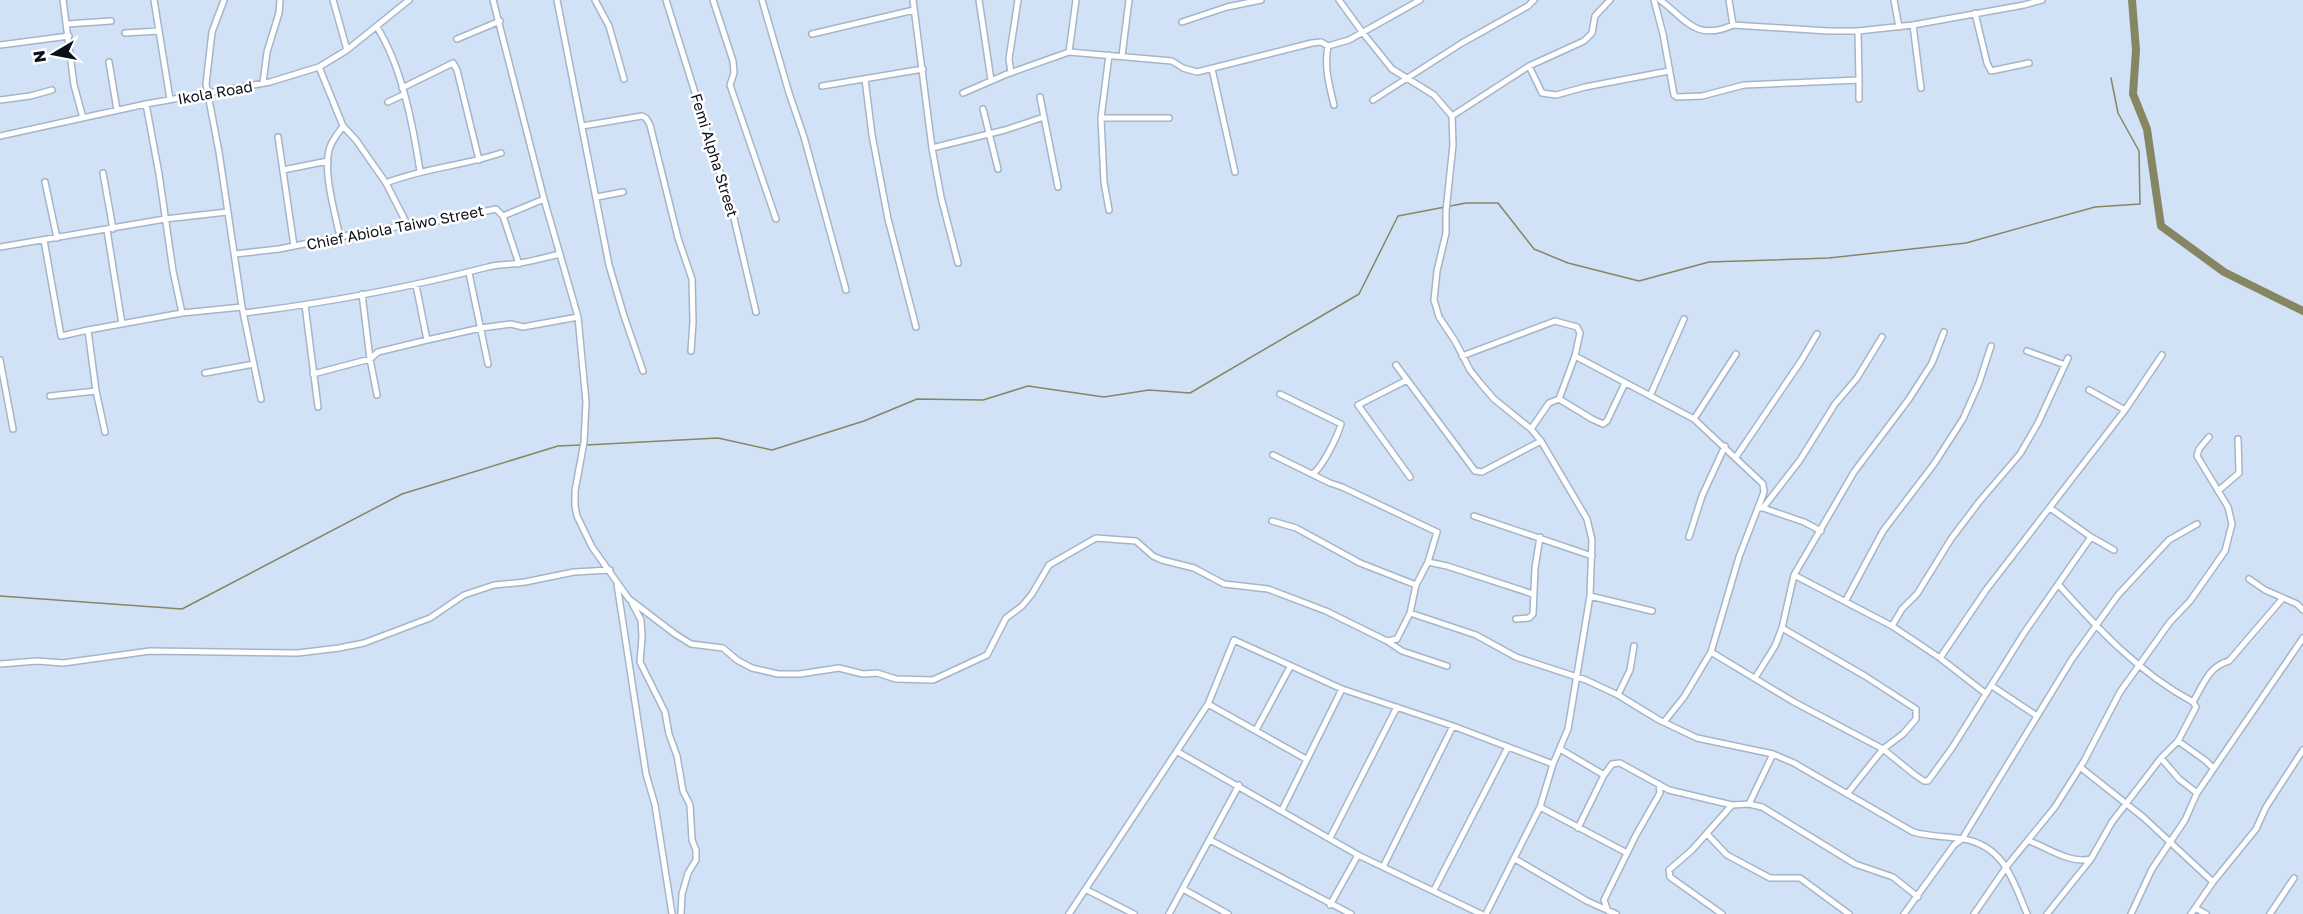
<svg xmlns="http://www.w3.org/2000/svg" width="2303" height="914" font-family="'Golos Text',sans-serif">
<rect width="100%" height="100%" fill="#d1e2f7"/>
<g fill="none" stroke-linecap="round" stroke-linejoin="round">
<path stroke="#868663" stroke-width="1.5" d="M 586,445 L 718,438 L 772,450 L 864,421 L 917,399 L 983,400 L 1028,386 L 1104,397 L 1149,390 L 1190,393 L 1359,294 L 1398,216 L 1466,203 L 1498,203 L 1534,249 L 1568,263 L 1639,281 L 1709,262 L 1829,258 L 1966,243 L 2095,207 L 2140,204 L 2139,151 L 2118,113 L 2111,78
M 0,596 L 182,609 L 402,494 L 558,446 L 581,445"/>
<path stroke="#868663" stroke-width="8" d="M 2132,0 L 2136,50 L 2133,94 L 2147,129 L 2161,226 L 2224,272 L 2303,311"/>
<defs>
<path id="minor" d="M 63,0 L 74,85 L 83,118
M 154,0 L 170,99
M 224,0 L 212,32 L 206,84 L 219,152 L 242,307 L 261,399
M 333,0 L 347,50
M 493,0 L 544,199 L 578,317 L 586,402 L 584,442 L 575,491 L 575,506 L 577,516 L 592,547 L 629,599 L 675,634 L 691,644 L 723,648 L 737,660 L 752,668 L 778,674 L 800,674 L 839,668 L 863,674 L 877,673 L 896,679 L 933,680 L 987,655 L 1006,618 L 1022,606 L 1032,594 L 1049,565 L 1096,538 L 1136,541 L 1153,556 L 1162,560 L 1194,568 L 1224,584 L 1268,589 L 1326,611 L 1387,641 L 1397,639 L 1410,613 L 1476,635 L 1516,657 L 1586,680 L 1618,695 L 1659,720 L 1697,738 L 1773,754 L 1794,763 L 1913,832 C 1930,837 1947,836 1964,839 C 2005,847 2013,881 2027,914
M 557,0 L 609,265 L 624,316 L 643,371
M 595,0 L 609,26 L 624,79
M 666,0 L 733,214 L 756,312
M 713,0 L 733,61 L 734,73 L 730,85 L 776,219
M 762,0 L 789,93 L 804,137 L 846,290
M 913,0 L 932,148 L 941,197 L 958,263
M 979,0 L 991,80
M 1339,0 L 1363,33 L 1392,69 L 1434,95 L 1452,116 L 1453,145 L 1446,211 L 1446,233 L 1437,271 L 1434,300 L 1439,317 L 1455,341 L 1470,370 L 1481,384 L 1494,399 L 1531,429 L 1541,441 L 1587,519 L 1592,540 L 1590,596 L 1568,729 L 1553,764 L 1540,807 L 1486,914
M 1654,0 L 1663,34 L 1674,95 L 1677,97 L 1702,96 L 1744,85 L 1859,80 L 1858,31
M 1660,0 C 1686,19 1695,42 1733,25 L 1828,31 L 1858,31 L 1913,25 L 2024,5 L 2042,0
M 1729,0 L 1733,25
M 1894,0 L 1899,27
M 1975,13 L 1987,63 L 1991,71 L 2029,63
M 1182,22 L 1227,7 L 1261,0
M 67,24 L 111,21
M 1913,25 L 1921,88
M 377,27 C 402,67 413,125 420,171
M 125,33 L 159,31
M 812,34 L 914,10
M 457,39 L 500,21
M 0,45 L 69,36
M 1328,46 C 1324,66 1329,85 1334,105
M 1069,52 L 1076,0
M 1122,56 L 1129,0
M 109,62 L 117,110
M 1529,66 L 1542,93 L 1556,95 L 1585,87 L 1669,71
M 319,67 L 343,126 L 356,140 L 386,183 L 408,226
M 1212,69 L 1235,172
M 1011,73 L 1009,59 L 1018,0
M 865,79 L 872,135 L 888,219 L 916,327
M 263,83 L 267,52 L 279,13 L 280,0
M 822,86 L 923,69
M 402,88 L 453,63 L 457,70 L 479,160
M 963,93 L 1007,74 L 1069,52 L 1172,61 L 1183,68 L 1197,72 L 1312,43 L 1321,42 L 1328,46 L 1349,40 L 1420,0
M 1040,97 L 1058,187
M 1859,99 L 1859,80
M 0,100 L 30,96 L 52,90
M 1373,100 L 1462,43 L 1528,6 L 1534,0
M 388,102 L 403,95
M 146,104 L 159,174 L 173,271 L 182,313
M 983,109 L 998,169
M 1452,116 L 1529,66 L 1584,41 L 1592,33 L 1595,16 L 1610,0
M 1101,118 L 1169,118
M 582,126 L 642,116 L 646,118 L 650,125 L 678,238 L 692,279 L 693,322 L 691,351
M 0,136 L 146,104 L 270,82 L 319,67 L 347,50 L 409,0
M 278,137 L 294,246
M 932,148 L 1005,130 L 1044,117
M 283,170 L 328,161
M 103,173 L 113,229
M 45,182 L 57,238
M 386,183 C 423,168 463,166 501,153
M 597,197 L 623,192
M 1109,210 L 1104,182 L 1101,118 L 1109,55
M 503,216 L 544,199
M 107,230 L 122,324
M 340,237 C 335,213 322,170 330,147 C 333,139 339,132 343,126
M 44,240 L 61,336 L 88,330
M 0,247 L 165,219 L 227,212
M 235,254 L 279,249 L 369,231 L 443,220 L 496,209 L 503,216 L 519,264
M 469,273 L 488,364
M 416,285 L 427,340
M 362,294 L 370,359 L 377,395
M 305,305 L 318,407
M 244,313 C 326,303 407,288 488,267 C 498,264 509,265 520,263 C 533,261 547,257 560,254
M 2027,351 L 2065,365
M 1462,356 L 1555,321 L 1577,327 L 1580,333 L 1575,356 L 1694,419 L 1763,484 L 1764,492 L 1739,557 L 1711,652 L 1684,697 L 1664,722
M 0,360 L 13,429
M 1396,365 L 1475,471 L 1482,472 L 1541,441
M 205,373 L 254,364
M 313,374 L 370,359 L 378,352 L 427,340 L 481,328 L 511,324 L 523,327 L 578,317
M 1407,380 L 1358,405 L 1410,477
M 2089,390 L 2125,410
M 1280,394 L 1341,424 C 1338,435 1322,469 1312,474
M 50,396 L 96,391
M 1650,396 L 1684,319
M 1559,399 L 1592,419 L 1603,424 L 1607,421 L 1625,383
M 1694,419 L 1736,354
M 1531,429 L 1549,403 L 1559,399 L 1575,356
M 105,432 L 96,391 L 88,330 L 182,313 L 242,307
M 1273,455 L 1330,483 L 1342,487 L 1437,532 L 1428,562 L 1416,585 L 1410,613
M 1736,457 L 1801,361 L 1817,334
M 2218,491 L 2239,473 L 2238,439
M 1758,508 L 1763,508 L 1800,460 L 1835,404 L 1857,378 L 1882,337
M 1763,508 L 1804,522 L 1821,531
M 1474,516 L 1592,556
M 1272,521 L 1296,528 L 1360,563 L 1416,585
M 1689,537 L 1702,496 L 1725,446
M 2091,537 L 2114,550
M 1428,562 L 1447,566 L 1533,594
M 1794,575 L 1892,626 L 1940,658 L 1985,693
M 2249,579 L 2265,590 L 2297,604 L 2303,610
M 617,584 L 646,774 L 655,805 L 672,914
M 2058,584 C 2098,629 2139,673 2193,702
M 1590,596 L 1652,611
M 1846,600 L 1883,531 L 1934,464 L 1963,419 L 1979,383 L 1991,346
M 632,603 L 641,620 L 642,637 L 640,662 L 665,712 L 669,734 L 677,756 L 683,791 L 690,805 L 692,840 L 696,850 L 696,860 L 688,873 L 682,894 L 681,914
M 1516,619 L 1529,618 L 1533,614 L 1535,568 L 1540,537
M 1892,626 L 1902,609 L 1917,594 L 1951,539 L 1979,502 L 2020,454 L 2038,423 L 2068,358
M 1782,628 L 1865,676 L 1916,709 L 1916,719 L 1903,734 L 1883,749 L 1847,794
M 1387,641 L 1402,651 L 1447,666
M 1711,652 L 1794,702 L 1883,749 L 1915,775 L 1924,781 L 1928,781 L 1952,748 L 2024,633 L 2091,537 L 2050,508
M 1940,658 L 1986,590 L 2125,410 L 2162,355
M 0,664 L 37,661 L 63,663 L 150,651 L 298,653 L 339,648 L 364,643 L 430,618 L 464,595 L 494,585 L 525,582 L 574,572 L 610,570
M 1755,678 L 1775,646 L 1782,628 L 1794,575 L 1854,472 L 1909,399 L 1932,363 L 1944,332
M 1992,686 L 2037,716
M 1618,695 L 1630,670 L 1634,646
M 1208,704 L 1306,759
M 1256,730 L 1290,667
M 2178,741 L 2206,761 L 2213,768
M 1560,749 L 1604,775
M 1178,752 L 1358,855 L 1481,914
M 2161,758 L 2178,741 L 2196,707 L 2193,702 C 2203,685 2209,666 2229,661 L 2283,598
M 2080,767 L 2143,817 L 2213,882
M 1749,804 L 1773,754
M 1540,807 L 1627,853
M 1282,810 L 1342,689
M 1578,828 L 1604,775 L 1612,764 L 1620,763 L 1669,790 L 1732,805 L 1749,804 L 1762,807 L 1855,864 L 1893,877 L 1918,897
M 1707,834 L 1727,855 L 1770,878 L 1800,878 L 1849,914
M 1330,838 L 1397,707
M 1210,840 L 1351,914
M 2029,841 C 2049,848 2069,864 2091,859 L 2112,822 L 2161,758 L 2179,779 L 2197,793
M 1515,859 L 1587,901 L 1616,914
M 1383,867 L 1453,726
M 1183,889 L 1228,914
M 1087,890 L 1134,914
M 1434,890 L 1508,747
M 1330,905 L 1358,855
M 2195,908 L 2206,914
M 1608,911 L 1604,900 L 1636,835 L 1660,793 L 1659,784
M 1069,914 L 1208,704 L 1234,640 L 1342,689 L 1453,726 L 1553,764
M 1169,914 L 1239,785
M 1722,914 L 1670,877 L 1669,870 L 1692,850 L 1732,805
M 1904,914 L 1954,845 L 1962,839 L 2072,659 L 2118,595 L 2169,540 L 2197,524
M 1974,914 L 2007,866 L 2055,807 L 2084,761 L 2120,692 L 2170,622 L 2190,601 L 2225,551 L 2232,524 L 2228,507 L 2197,456 L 2199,449 L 2209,437
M 2047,914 L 2091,859
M 2131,914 L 2152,869 L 2185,820 L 2197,793 L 2303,638
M 2191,914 L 2213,882 L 2256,829 L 2266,807 L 2303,750
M 2270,914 L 2294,878"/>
</defs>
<use href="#minor" stroke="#a5b5c9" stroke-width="8"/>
<use href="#minor" stroke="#fff" stroke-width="5"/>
</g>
<g text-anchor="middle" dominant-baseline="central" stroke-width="5" stroke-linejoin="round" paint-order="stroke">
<g font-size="15" fill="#0b1118" stroke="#fff">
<text transform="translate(215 92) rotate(-10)">Ikola Road</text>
<text transform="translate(715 155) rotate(73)">Femi Alpha Street</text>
<text transform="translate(395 227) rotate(-11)">Chief Abiola Taiwo Street</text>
</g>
</g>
<g transform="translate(54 54) rotate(260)" stroke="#ffffff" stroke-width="4.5" paint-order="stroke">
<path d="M0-4.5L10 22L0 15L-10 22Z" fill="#0b1118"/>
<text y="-9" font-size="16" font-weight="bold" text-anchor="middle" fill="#0b1118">N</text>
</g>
</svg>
